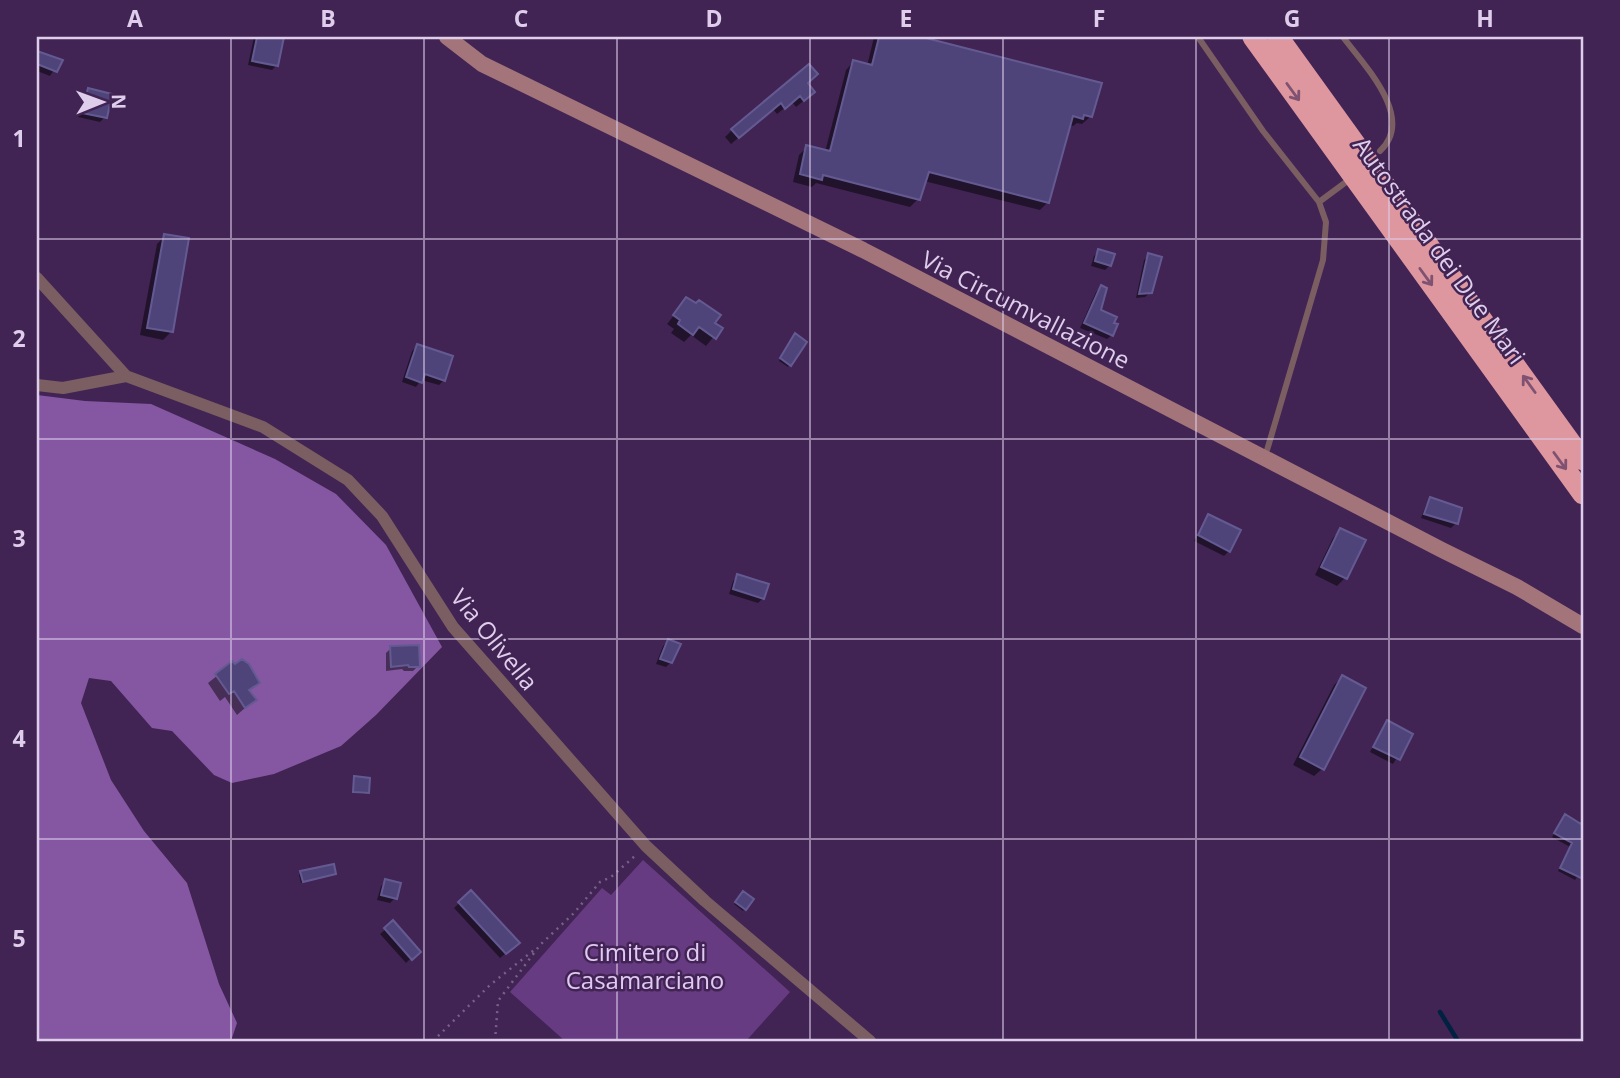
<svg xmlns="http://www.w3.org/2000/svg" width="1620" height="1078" font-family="'Open Sans',sans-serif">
<rect width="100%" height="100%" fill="#412453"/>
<path fill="#673b82" d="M 643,860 L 790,992 L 746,1041 L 565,1041 L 510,992 L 602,888 L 611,895 Z"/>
<path fill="#8557a3" d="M 37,395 L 85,401 L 151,404 L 275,459 L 336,494 L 386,545 L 442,647 L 376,715 L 341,746 L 274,774 L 232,783 L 214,775 L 172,731 L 152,728 L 111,681 L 89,678 L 81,703 L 111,780 L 144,831 L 187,883 L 219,984 L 237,1023 L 231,1041 L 37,1041 Z"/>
<path fill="#0007" d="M 254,37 L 282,37 L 277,65 L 272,70 L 248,65 Z
M 874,37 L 932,37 L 932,41 L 1100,84 L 1090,117 L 1082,124 L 1077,123 L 1073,126 L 1069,125 L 1048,202 L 1040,210 L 924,181 L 918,199 L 910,207 L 816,183 L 812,187 L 793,182 L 799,155 L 807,147 L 825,152 L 846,70 L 853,62 L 867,66 Z
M 37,53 L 60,61 L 50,76 L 37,71 Z
M 806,83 L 806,99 L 796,107 L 792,102 L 777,114 L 773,109 L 731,144 L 725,137 L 732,130 Z
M 89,90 L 105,117 L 100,122 L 78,117 L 84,95 Z
M 165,236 L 171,332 L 163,340 L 140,335 L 157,244 Z
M 1099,251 L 1110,265 L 1105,270 L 1091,266 L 1094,256 Z
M 1149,255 L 1151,292 L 1145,297 L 1136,298 L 1144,260 Z
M 1101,287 L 1099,311 L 1112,335 L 1107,339 L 1080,328 L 1096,292 Z
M 687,299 L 720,329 L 706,346 L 691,335 L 684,342 L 671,333 L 674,329 L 667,324 Z
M 793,337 L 804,342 L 788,367 L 779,361 Z
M 417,346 L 444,380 L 439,385 L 421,380 L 416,387 L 402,382 L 412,351 Z
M 1431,499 L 1456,523 L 1451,528 L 1421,518 L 1426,505 Z
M 1209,516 L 1229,551 L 1224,556 L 1194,541 Z
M 1341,530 L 1364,541 L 1345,578 L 1337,586 L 1315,575 L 1333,538 Z
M 738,576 L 763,598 L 758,603 L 729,594 L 733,581 Z
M 668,641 L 671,662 L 666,667 L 656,664 L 663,646 Z
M 391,648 L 418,666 L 413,671 L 404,671 L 402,669 L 386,671 L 386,653 Z
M 232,664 L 258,683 L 248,692 L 254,700 L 237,715 L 225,697 L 220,701 L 208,683 Z
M 1342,677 L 1322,769 L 1314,776 L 1293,765 L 1334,685 Z
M 1387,723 L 1411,735 L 1393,764 L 1370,752 Z
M 355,778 L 367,792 L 365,794 L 352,793 Z
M 1565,817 L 1583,827 L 1583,868 L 1575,880 L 1558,871 L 1570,847 L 1552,837 Z
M 301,873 L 335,873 L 301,883 L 299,875 Z
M 386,881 L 395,898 L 390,903 L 377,900 L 381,886 Z
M 471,892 L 512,948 L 500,958 L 454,908 Z
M 743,893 L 752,900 L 743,911 L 734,904 Z
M 393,923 L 418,951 L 406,963 L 380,934 Z"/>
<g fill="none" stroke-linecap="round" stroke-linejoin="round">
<path stroke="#002142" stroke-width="4.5" d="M 1440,1012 L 1458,1041"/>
</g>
<path fill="#4f447a" stroke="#645a92" stroke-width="2" d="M 257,37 L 284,37 L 278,66 L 252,61 Z
M 879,37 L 922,37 L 1102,83 L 1092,117 L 1084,115 L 1083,119 L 1073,116 L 1049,203 L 929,172 L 920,200 L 823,175 L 822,180 L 800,174 L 806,145 L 830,151 L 853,60 L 872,65 Z
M 37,51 L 63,60 L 57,72 L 37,64 Z
M 809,64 L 818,74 L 808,83 L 815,92 L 804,101 L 800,96 L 785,109 L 781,103 L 739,138 L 731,129 Z
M 88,88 L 112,94 L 107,118 L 82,113 Z
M 164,234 L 189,238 L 173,332 L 147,328 Z
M 1098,249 L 1115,254 L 1111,266 L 1095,261 Z
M 1148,253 L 1162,257 L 1152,293 L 1139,294 Z
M 1101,285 L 1107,288 L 1101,310 L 1117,317 L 1114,323 L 1118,324 L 1113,336 L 1084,323 Z
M 686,297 L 696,303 L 699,300 L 721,315 L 715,323 L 723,328 L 716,339 L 699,327 L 693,335 L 678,324 L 680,320 L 673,315 Z
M 795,333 L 807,342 L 791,366 L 780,358 Z
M 417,344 L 453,356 L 445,381 L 425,374 L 422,383 L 406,377 Z
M 1430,497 L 1462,508 L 1458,524 L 1424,514 Z
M 1208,514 L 1241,530 L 1230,552 L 1198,535 Z
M 1340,528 L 1366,540 L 1347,579 L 1321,567 Z
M 737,574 L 769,584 L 764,599 L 733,589 Z
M 668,639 L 681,644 L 672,663 L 660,659 Z
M 419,645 L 420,667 L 409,667 L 408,665 L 391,667 L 390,646 Z
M 242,659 L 249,664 L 260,683 L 249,690 L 257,700 L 245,708 L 234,691 L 229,694 L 215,674 L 232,661 L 235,664 Z
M 1342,675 L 1366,688 L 1324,770 L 1300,757 Z
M 1387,720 L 1413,734 L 1400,760 L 1373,747 Z
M 354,776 L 370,778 L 369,793 L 353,792 Z
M 1565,814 L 1581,824 L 1583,819 L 1583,879 L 1560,868 L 1572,843 L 1554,833 Z
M 334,864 L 336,874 L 303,882 L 300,871 Z
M 385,879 L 401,883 L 397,899 L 381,895 Z
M 471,890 L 520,943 L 506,954 L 458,902 Z
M 743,891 L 754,899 L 746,910 L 735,902 Z
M 393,920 L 421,952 L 412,960 L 384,928 Z"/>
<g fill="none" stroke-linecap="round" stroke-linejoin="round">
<path stroke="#796089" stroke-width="2.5" stroke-dasharray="2 5" stroke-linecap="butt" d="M 37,1026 L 50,1038 L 57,1041
M 433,1041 L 490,985 L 534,950
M 495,1041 L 498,1001 L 540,945 L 574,913 L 600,882 L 611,877 L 636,855"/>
<path stroke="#7b5e61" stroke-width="6" d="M 1198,37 L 1263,131 L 1319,202 L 1326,222 L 1323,260 L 1265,457
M 1343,37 C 1364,65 1416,118 1380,151
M 1319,202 L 1346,182"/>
<path stroke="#7b5e61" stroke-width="12" d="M 37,278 L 126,376 L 263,427 L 348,480 L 382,516 L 453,627 L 646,846 L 705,901 L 870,1041
M 37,385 L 63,388 L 126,376"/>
<path stroke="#a3757a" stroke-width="16" d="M 447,37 L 482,64 L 863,250 L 1442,550 L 1517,587 L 1583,626"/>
<path stroke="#de969f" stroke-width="21" d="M 1253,37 L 1583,494
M 1278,37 L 1583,460"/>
</g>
<defs><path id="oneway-shaft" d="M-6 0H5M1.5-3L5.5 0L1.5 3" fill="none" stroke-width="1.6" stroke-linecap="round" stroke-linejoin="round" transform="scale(1.75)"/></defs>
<g stroke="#805271">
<use href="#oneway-shaft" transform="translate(1293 92) rotate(54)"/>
<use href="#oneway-shaft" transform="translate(1426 277) rotate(54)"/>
<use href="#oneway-shaft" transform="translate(1529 384) rotate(-126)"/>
<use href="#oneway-shaft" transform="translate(1560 461) rotate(54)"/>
</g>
<path fill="none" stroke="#decdeb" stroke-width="2" stroke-opacity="0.55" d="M 231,37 L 231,1041M 424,37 L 424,1041M 617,37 L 617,1041M 810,37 L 810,1041M 1003,37 L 1003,1041M 1196,37 L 1196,1041M 1389,37 L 1389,1041M 37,239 L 1583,239M 37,439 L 1583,439M 37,639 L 1583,639M 37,839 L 1583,839"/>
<g text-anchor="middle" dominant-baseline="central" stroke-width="5" stroke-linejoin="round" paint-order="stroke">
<g font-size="24" fill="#decdeb" stroke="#412453">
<text transform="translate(1440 250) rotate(54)">Autostrada dei Due Mari</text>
<text transform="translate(1026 309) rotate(27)">Via Circumvallazione</text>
<text transform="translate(495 639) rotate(51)">Via Olivella</text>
</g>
<g font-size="24" fill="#e0c9f2" stroke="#412453">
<text x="645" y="951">Cimitero di<tspan x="645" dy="28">Casamarciano</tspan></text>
</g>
</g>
<rect width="1620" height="1078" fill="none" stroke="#412453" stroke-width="77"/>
<g transform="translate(102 102) rotate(89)" stroke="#412453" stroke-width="5" paint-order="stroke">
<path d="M0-5L12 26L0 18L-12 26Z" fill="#decdeb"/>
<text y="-10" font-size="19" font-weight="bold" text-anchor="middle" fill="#decdeb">N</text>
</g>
<rect x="38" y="38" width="1544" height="1002" fill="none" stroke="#decdeb" stroke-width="2.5"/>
<g font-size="23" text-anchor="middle" font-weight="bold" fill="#decdeb">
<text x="135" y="27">A</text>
<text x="328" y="27">B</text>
<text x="521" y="27">C</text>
<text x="714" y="27">D</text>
<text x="906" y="27">E</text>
<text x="1099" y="27">F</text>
<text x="1292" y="27">G</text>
<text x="1485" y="27">H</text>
<text x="19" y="147">1</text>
<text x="19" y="347">2</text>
<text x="19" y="547">3</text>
<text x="19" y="747">4</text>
<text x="19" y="947">5</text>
</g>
</svg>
